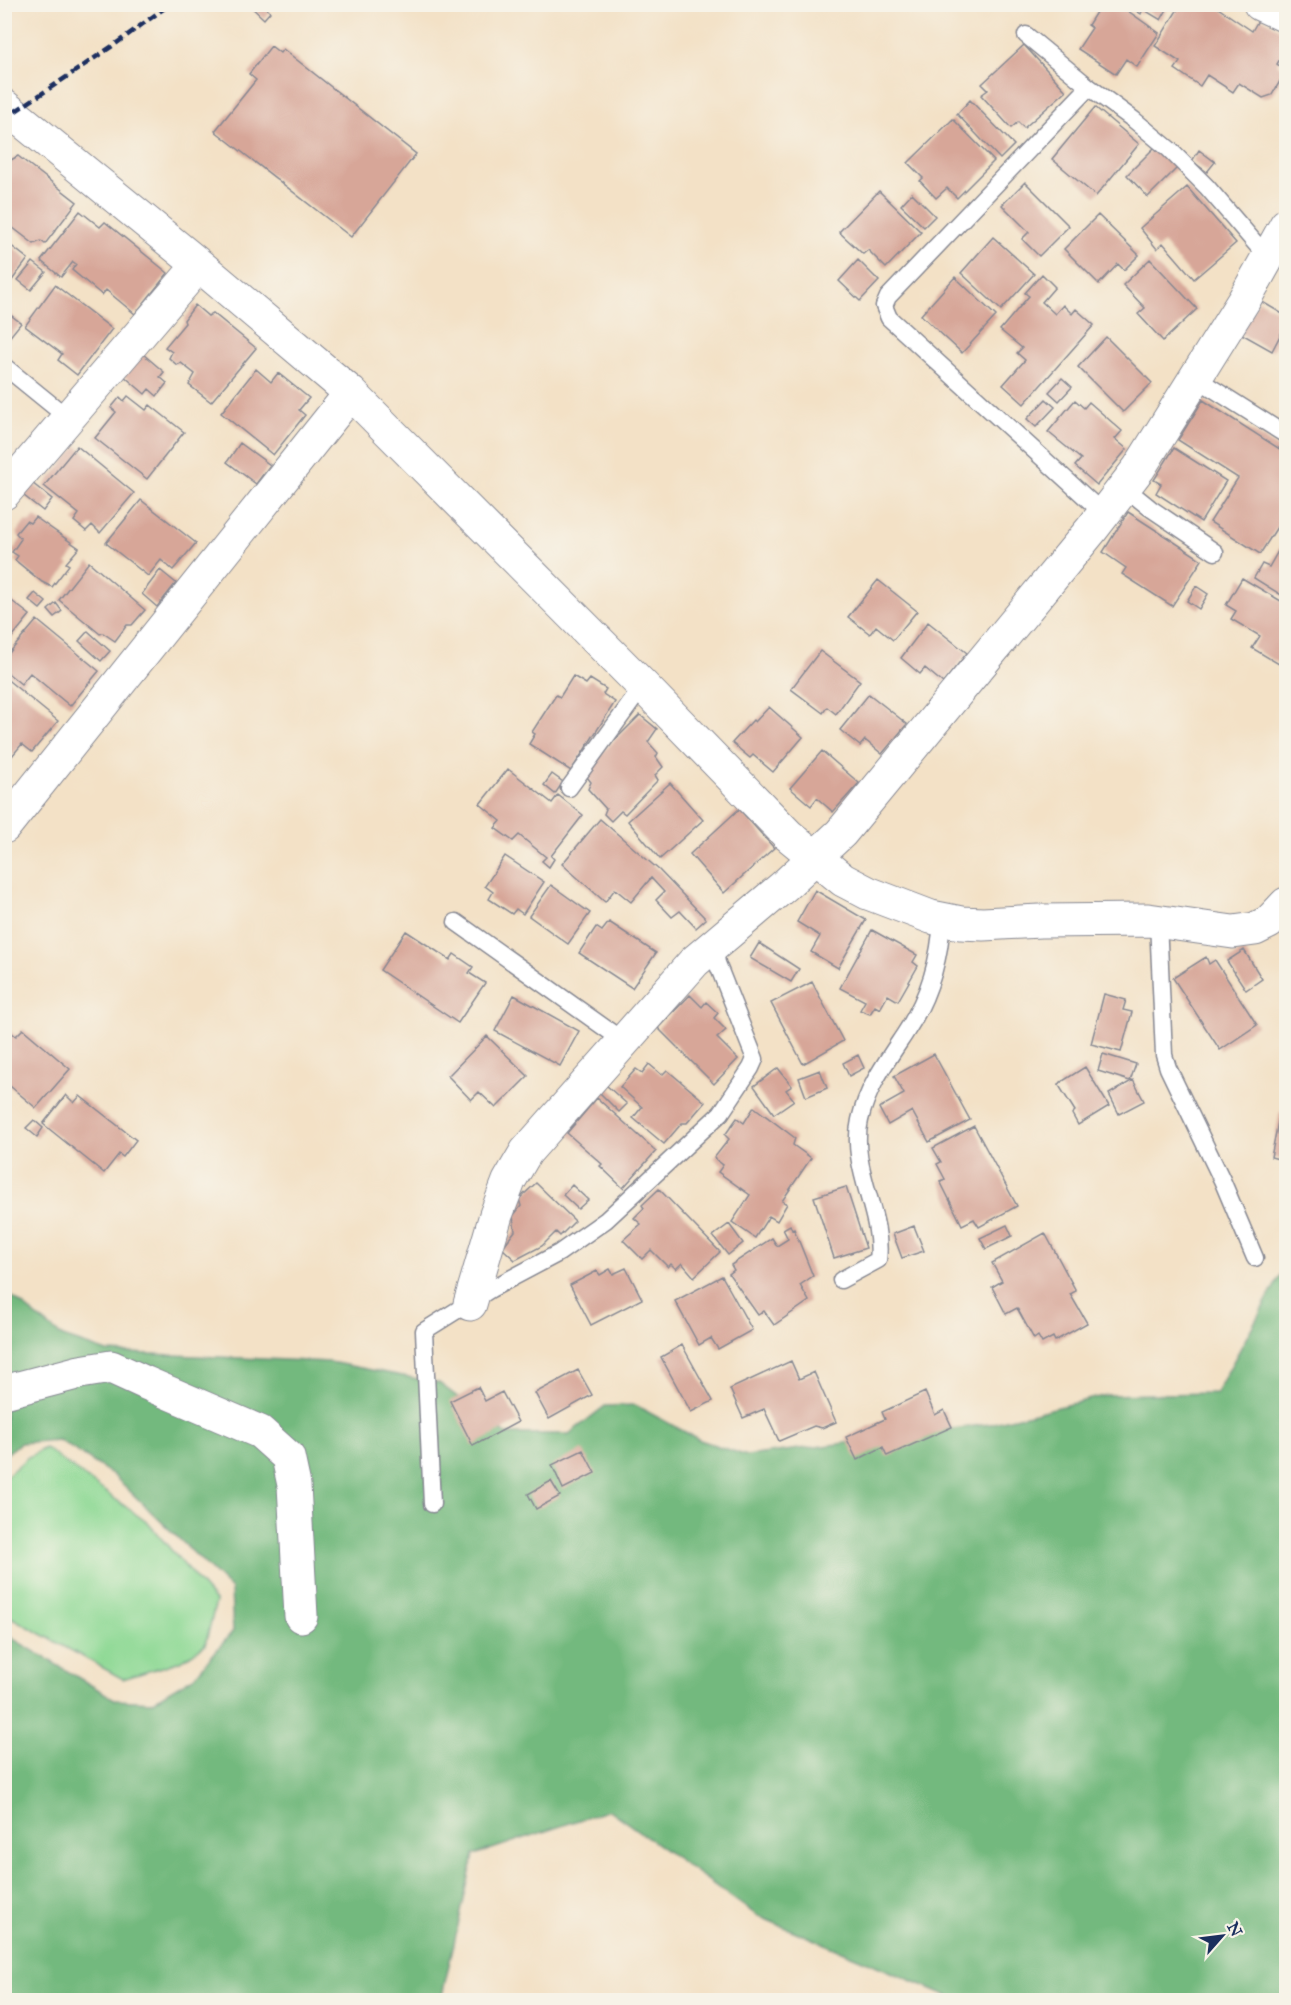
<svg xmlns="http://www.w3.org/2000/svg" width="1291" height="2005" font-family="'IM FELL Great Primer',serif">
<rect width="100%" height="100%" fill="#f7f3e8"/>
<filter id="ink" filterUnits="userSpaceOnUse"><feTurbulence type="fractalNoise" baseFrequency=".0167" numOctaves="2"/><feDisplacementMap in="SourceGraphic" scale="12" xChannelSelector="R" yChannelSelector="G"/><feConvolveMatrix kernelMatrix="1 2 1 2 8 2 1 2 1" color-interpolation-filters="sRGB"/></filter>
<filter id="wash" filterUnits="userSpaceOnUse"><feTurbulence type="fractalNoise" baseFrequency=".008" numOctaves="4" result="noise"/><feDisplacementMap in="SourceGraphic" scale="24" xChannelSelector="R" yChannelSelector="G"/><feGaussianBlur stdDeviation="1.35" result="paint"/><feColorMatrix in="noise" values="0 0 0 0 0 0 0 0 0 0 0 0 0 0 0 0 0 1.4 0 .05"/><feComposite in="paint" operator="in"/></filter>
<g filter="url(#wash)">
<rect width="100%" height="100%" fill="#f3e1c6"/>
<path fill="#8fd995" stroke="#55847a" stroke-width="1.5" d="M 45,1448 L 148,1523 L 216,1602 L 205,1645 L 181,1661 L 123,1679 L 5,1614 L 5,1477 L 28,1457 Z"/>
<path fill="#73b97e" stroke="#47746e" stroke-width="1.5" d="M 1286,1265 L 1286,2000 L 958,2000 L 758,1916 L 609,1810 L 474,1855 L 441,2000 L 5,2000 L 5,1634 L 116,1700 L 152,1702 L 195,1676 L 233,1631 L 231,1589 L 112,1474 L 59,1440 L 20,1443 L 5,1455 L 5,1291 L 63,1337 L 107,1352 L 330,1362 L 439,1383 L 506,1434 L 569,1434 L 605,1406 L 635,1405 L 700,1440 L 747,1456 L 990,1424 L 1107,1395 L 1216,1393 Z"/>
<g id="blocks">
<path fill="#d7a698" d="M 248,4 L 262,4 L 270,12 L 264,19 Z
M 1101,4 L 1118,4 L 1159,33 L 1137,67 L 1126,59 L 1116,74 L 1078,49 L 1092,28 L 1088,25 Z
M 1125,4 L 1170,4 L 1161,20 L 1143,9 L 1141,14 Z
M 1181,4 L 1212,4 L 1252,31 L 1260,17 L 1286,33 L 1286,49 L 1277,64 L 1286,71 L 1272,95 L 1263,98 L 1239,83 L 1233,92 L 1207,75 L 1200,86 L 1175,69 L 1180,62 L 1155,46 Z
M 1024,45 L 1066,91 L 1024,128 L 1018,122 L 1011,128 L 981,95 L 988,90 L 982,84 Z
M 271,46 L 280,53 L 283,49 L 416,154 L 351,237 L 215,131 L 256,80 L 249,74 Z
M 970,100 L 1014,145 L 1000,159 L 957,114 Z
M 1095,107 L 1139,144 L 1096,196 L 1052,159 Z
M 953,119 L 994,161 L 957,198 L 947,188 L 936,198 L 920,181 L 923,178 L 908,163 Z
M 1156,146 L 1177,168 L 1148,197 L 1127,175 Z
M 1199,150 L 1215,162 L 1207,172 L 1192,161 Z
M 18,156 L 77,202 L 45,244 L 41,241 L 34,244 L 8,224 L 10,217 L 4,213 L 4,164 Z
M 1025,182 L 1069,226 L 1039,256 L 1022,239 L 1029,232 L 1002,205 Z
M 1187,187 L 1236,243 L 1194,279 L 1163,243 L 1157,249 L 1140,228 Z
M 879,191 L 921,232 L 886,268 L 868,250 L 863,254 L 839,232 Z
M 912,193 L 935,216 L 924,227 L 901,205 Z
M 80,211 L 100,227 L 105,222 L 168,273 L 135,314 L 106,290 L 102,295 L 72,270 L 76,264 L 73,262 L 61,277 L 41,261 Z
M 1098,215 L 1139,255 L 1124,270 L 1118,264 L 1099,284 L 1064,249 Z
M 993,237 L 1034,274 L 1001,310 L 961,273 Z
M 5,241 L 28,259 L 7,287 L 5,285 Z
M 1150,259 L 1197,309 L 1163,341 L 1138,314 L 1145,308 L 1123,285 Z
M 858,260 L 879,281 L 860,301 L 839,281 Z
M 33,262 L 46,272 L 31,290 L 18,280 Z
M 1042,274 L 1055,287 L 1042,302 L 1055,314 L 1063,305 L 1072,314 L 1076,309 L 1094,325 L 1024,404 L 1003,385 L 1025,360 L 1017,353 L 1022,348 L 1000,330 L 1029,296 L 1025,293 Z
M 955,277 L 996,316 L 962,353 L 921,315 Z
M 55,285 L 112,329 L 77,375 L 58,360 L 62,354 L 25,326 Z
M 1259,300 L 1286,316 L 1286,324 L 1272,351 L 1240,333 Z
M 195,305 L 208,316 L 213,313 L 256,348 L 211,402 L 189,385 L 195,374 L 181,363 L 177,365 L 169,358 L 172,352 L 165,347 L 185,323 L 184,320 Z
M 4,310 L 21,323 L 4,344 Z
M 1106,337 L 1152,383 L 1123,412 L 1078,367 Z
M 143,354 L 164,372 L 160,377 L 167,383 L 157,396 L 149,389 L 145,394 L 124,376 Z
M 256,369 L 271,382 L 278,373 L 309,398 L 299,410 L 305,415 L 273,455 L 221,413 Z
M 1062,378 L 1072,387 L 1059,401 L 1049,392 Z
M 128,396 L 146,410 L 150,405 L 184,432 L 147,479 L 95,438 L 116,412 L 111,408 L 120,397 L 124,401 Z
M 1046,399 L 1055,407 L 1036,427 L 1027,419 Z
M 1075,400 L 1084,408 L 1089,402 L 1122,431 L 1115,439 L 1127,449 L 1097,485 L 1075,466 L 1081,459 L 1048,432 Z
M 1203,400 L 1286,453 L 1286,513 L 1260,554 L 1210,522 L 1238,478 L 1178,440 Z
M 240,443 L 270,465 L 256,484 L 227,462 Z
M 77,446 L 134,493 L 100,533 L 92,525 L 86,531 L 74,521 L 79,514 L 44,486 Z
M 1174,448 L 1226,481 L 1201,522 L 1156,493 L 1161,484 L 1154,480 Z
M 32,483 L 52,499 L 43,511 L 23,495 Z
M 141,500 L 196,543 L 173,570 L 161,560 L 148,576 L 106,543 Z
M 1128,512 L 1202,560 L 1172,606 L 1122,574 L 1126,568 L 1103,552 Z
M 35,517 L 79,548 L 66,563 L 69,565 L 52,587 L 42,582 L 15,560 L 18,556 L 12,552 L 21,539 L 16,533 L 26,521 L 30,523 Z
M 1286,537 L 1286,598 L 1254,578 L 1262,564 L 1269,567 Z
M 89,562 L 145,610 L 132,625 L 127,625 L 115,641 L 103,633 L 100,634 L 59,600 Z
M 160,570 L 176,583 L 157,607 L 142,594 Z
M 1242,578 L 1286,604 L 1286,663 L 1284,667 L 1252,648 L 1260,636 L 1231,619 L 1236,611 L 1226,605 Z
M 878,580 L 917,611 L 893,640 L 876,626 L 870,634 L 848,617 Z
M 1196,586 L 1208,594 L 1199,609 L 1187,601 Z
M 35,593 L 46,602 L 40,609 L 29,600 Z
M 4,595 L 30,615 L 4,647 Z
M 56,603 L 62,611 L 54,617 L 48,610 Z
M 37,620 L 99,671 L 70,706 L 30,673 L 21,684 L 4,670 L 4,659 Z
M 928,622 L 967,653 L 943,683 L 925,668 L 920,674 L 901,658 Z
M 88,631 L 110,651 L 101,661 L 79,641 Z
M 820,651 L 860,681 L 836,714 L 827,707 L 823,713 L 791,689 Z
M 573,676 L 586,684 L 590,679 L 606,689 L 603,694 L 615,702 L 571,771 L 529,744 L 535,734 L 532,732 L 556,695 L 560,697 Z
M 4,677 L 58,721 L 32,752 L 22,744 L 12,756 L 4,749 Z
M 869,694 L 907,724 L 882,754 L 865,740 L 860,746 L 840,730 Z
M 769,707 L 803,737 L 773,772 L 753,755 L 750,758 L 732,743 L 753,720 L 755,722 Z
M 640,715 L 657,729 L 648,742 L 658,753 L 656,757 L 663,767 L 655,775 L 658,780 L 625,814 L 621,811 L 611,821 L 604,814 L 606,809 L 588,789 L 591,782 L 587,777 L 600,755 Z
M 822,751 L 859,783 L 833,812 L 817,798 L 811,806 L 790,788 Z
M 508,769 L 552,803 L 558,795 L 583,815 L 551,856 L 554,859 L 549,867 L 542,861 L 546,857 L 519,835 L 513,841 L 495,828 L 501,821 L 480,804 Z
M 552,774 L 563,782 L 555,794 L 544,785 Z
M 670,783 L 703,820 L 660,859 L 628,821 Z
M 739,809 L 774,848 L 724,893 L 690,854 Z
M 600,819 L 659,870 L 706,919 L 696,928 L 680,911 L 672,917 L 656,900 L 664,892 L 651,878 L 631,902 L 615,889 L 605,902 L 562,864 Z
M 505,856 L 544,882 L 523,914 L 516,909 L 512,914 L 489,899 L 493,892 L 485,886 Z
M 551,885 L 590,913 L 568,944 L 529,916 Z
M 815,890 L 866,920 L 838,968 L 811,952 L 820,936 L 797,922 Z
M 609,922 L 656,953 L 632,988 L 579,953 L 596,927 L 602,931 Z
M 872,930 L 917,955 L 913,962 L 918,966 L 898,1001 L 888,995 L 880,1009 L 875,1006 L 870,1014 L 860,1010 L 865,1001 L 840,988 Z
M 406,931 L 450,960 L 454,954 L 473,967 L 469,973 L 485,983 L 458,1023 L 380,970 Z
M 759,943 L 799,969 L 791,982 L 750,958 Z
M 1244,950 L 1262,979 L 1246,990 L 1227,961 Z
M 1206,957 L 1209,964 L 1215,960 L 1257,1025 L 1220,1050 L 1173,978 Z
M 812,982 L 843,1041 L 803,1064 L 771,1003 Z
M 1104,994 L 1126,1000 L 1123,1010 L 1132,1012 L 1121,1052 L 1091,1044 Z
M 514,995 L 579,1031 L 560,1066 L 495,1031 Z
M 690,995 L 702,1007 L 706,1002 L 718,1013 L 714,1018 L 726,1030 L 717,1038 L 738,1059 L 714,1084 L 658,1028 Z
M 4,1027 L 16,1036 L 23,1029 L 70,1069 L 36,1108 L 4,1081 Z
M 487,1036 L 528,1076 L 496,1108 L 479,1092 L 471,1100 L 448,1076 Z
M 934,1054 L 970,1120 L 929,1142 L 912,1111 L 888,1125 L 879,1108 L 904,1094 L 894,1076 Z
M 1103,1054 L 1136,1064 L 1130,1081 L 1098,1071 Z
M 858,1055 L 864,1068 L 849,1076 L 843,1063 Z
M 649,1064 L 662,1075 L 667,1070 L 705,1102 L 687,1123 L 682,1123 L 664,1144 L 633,1118 L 642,1107 L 620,1087 L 636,1069 L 642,1073 Z
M 1085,1067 L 1109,1106 L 1078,1125 L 1072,1114 L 1075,1111 L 1058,1084 Z
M 778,1068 L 792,1086 L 786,1090 L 794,1100 L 774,1114 L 754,1086 Z
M 820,1070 L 827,1088 L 806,1097 L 799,1078 Z
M 1133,1080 L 1144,1101 L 1119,1114 L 1109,1094 Z
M 606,1085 L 627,1104 L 619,1112 L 599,1092 Z
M 66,1095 L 74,1103 L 80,1096 L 136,1140 L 123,1157 L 119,1154 L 104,1173 L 43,1124 Z
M 597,1098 L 656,1151 L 623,1188 L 600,1166 L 602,1164 L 567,1133 Z
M 754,1107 L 795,1138 L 793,1145 L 811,1158 L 782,1201 L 787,1204 L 777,1221 L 769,1216 L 755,1238 L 732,1222 L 750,1195 L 718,1172 L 723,1165 L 714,1158 L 729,1139 L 725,1135 L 737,1118 L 744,1123 Z
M 1280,1112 L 1286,1113 L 1286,1161 L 1271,1157 Z
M 34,1120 L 43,1128 L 37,1137 L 26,1128 Z
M 974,1126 L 1017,1206 L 979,1227 L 974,1219 L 962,1225 L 940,1181 L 945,1179 L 937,1164 L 941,1162 L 933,1148 Z
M 536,1183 L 575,1221 L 560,1236 L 556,1232 L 542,1246 L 515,1260 L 502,1248 L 515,1231 L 513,1216 L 521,1206 L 519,1199 Z
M 572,1185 L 588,1200 L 578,1209 L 563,1195 Z
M 846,1187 L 866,1248 L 834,1258 L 814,1197 Z
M 659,1189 L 720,1252 L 694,1277 L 682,1263 L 676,1269 L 671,1264 L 668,1267 L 651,1250 L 642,1259 L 623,1240 L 641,1224 L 634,1218 L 644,1208 L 642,1205 Z
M 729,1224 L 743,1243 L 728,1255 L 713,1236 Z
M 790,1225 L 792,1230 L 794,1229 L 813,1276 L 800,1285 L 809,1301 L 774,1325 L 764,1311 L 758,1315 L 729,1274 L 734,1270 L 731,1265 L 772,1238 L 777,1246 L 788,1239 L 783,1229 Z
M 1007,1225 L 1012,1236 L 986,1249 L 980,1238 Z
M 914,1226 L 924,1251 L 902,1258 L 893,1234 Z
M 1045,1233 L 1076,1291 L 1070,1294 L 1087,1323 L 1055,1341 L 1053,1337 L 1042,1343 L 1038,1336 L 1034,1339 L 1017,1308 L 1006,1314 L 992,1287 L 1002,1281 L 992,1263 Z
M 626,1268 L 642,1299 L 591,1325 L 570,1285 L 597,1271 L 600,1275 L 610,1269 L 613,1274 Z
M 722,1276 L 752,1330 L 718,1349 L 711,1338 L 699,1345 L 675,1301 Z
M 682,1345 L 713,1401 L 691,1412 L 661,1357 Z
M 791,1361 L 799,1379 L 814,1372 L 836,1422 L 822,1428 L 814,1426 L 779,1441 L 764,1409 L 743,1418 L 730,1389 Z
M 578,1370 L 592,1395 L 549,1419 L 535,1393 Z
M 478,1387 L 485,1401 L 502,1392 L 518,1422 L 473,1446 L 450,1401 Z
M 925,1392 L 935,1415 L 944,1410 L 952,1427 L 887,1456 L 883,1447 L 857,1460 L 846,1437 L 885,1419 L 882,1412 Z
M 583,1450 L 595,1473 L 563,1489 L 552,1465 Z
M 551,1481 L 560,1496 L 536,1509 L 528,1494 Z"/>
</g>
</g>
<g filter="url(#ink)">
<use href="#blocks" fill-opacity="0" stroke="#878892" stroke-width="1.5"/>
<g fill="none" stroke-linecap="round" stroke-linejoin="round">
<defs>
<path id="service" d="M 1026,35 L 1089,87 L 1134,120 L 1169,149 L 1207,187 L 1268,258
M 1089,87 L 888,297 L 884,306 L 889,318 L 1104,514
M 4,366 L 68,418
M 1196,378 L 1286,435
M 1124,487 L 1150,508 L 1215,552
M 569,788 L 643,686
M 1158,921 L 1164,1055 L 1168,1068 L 1222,1180 L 1255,1258
M 456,922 L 612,1033 L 622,1044
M 841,1280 L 878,1260 C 884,1215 849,1167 860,1120 C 867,1088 886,1062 904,1035 C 927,1001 940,960 942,919
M 432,1504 L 424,1331 L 491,1289 L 559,1253 L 606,1220 L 721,1113 L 751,1068 L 755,1059 L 717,963 L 714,944"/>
<path id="minor" d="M 1260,4 L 1286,16
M 4,106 L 199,265 L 351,393 L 643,686 L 788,835 L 843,880 L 868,893 L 931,917 L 961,923 L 983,924 L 1040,921 L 1148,920 L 1233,932 L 1255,929 L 1269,922 L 1286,904
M 4,493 L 199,265
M 4,827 L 351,393
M 470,1304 L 496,1215 L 509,1181 L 526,1152 L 694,962 L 784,886 L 841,833 L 1092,529 L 1139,468 L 1244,300 L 1286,225
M 4,1392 L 80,1372 L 111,1367 L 146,1383 L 260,1432 L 288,1457 L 294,1485 L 301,1616"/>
</defs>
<use href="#service" stroke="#878892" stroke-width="19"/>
<use href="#minor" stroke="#878892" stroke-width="35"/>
<use href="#service" stroke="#fff" stroke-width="16"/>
<use href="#minor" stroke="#fff" stroke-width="33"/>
<path stroke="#1b2f5e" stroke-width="4.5" stroke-dasharray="9 4.5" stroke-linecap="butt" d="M 4,119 L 114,45 L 170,4"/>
</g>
</g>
<rect width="1291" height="2005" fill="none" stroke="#f7f3e8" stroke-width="24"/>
<g transform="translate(1222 1936) rotate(62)" stroke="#f7f3e8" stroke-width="4.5" paint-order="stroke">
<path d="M0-4.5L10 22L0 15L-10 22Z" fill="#1b2f5e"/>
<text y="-9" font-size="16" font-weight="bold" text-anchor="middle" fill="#1b2f5e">N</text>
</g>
</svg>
